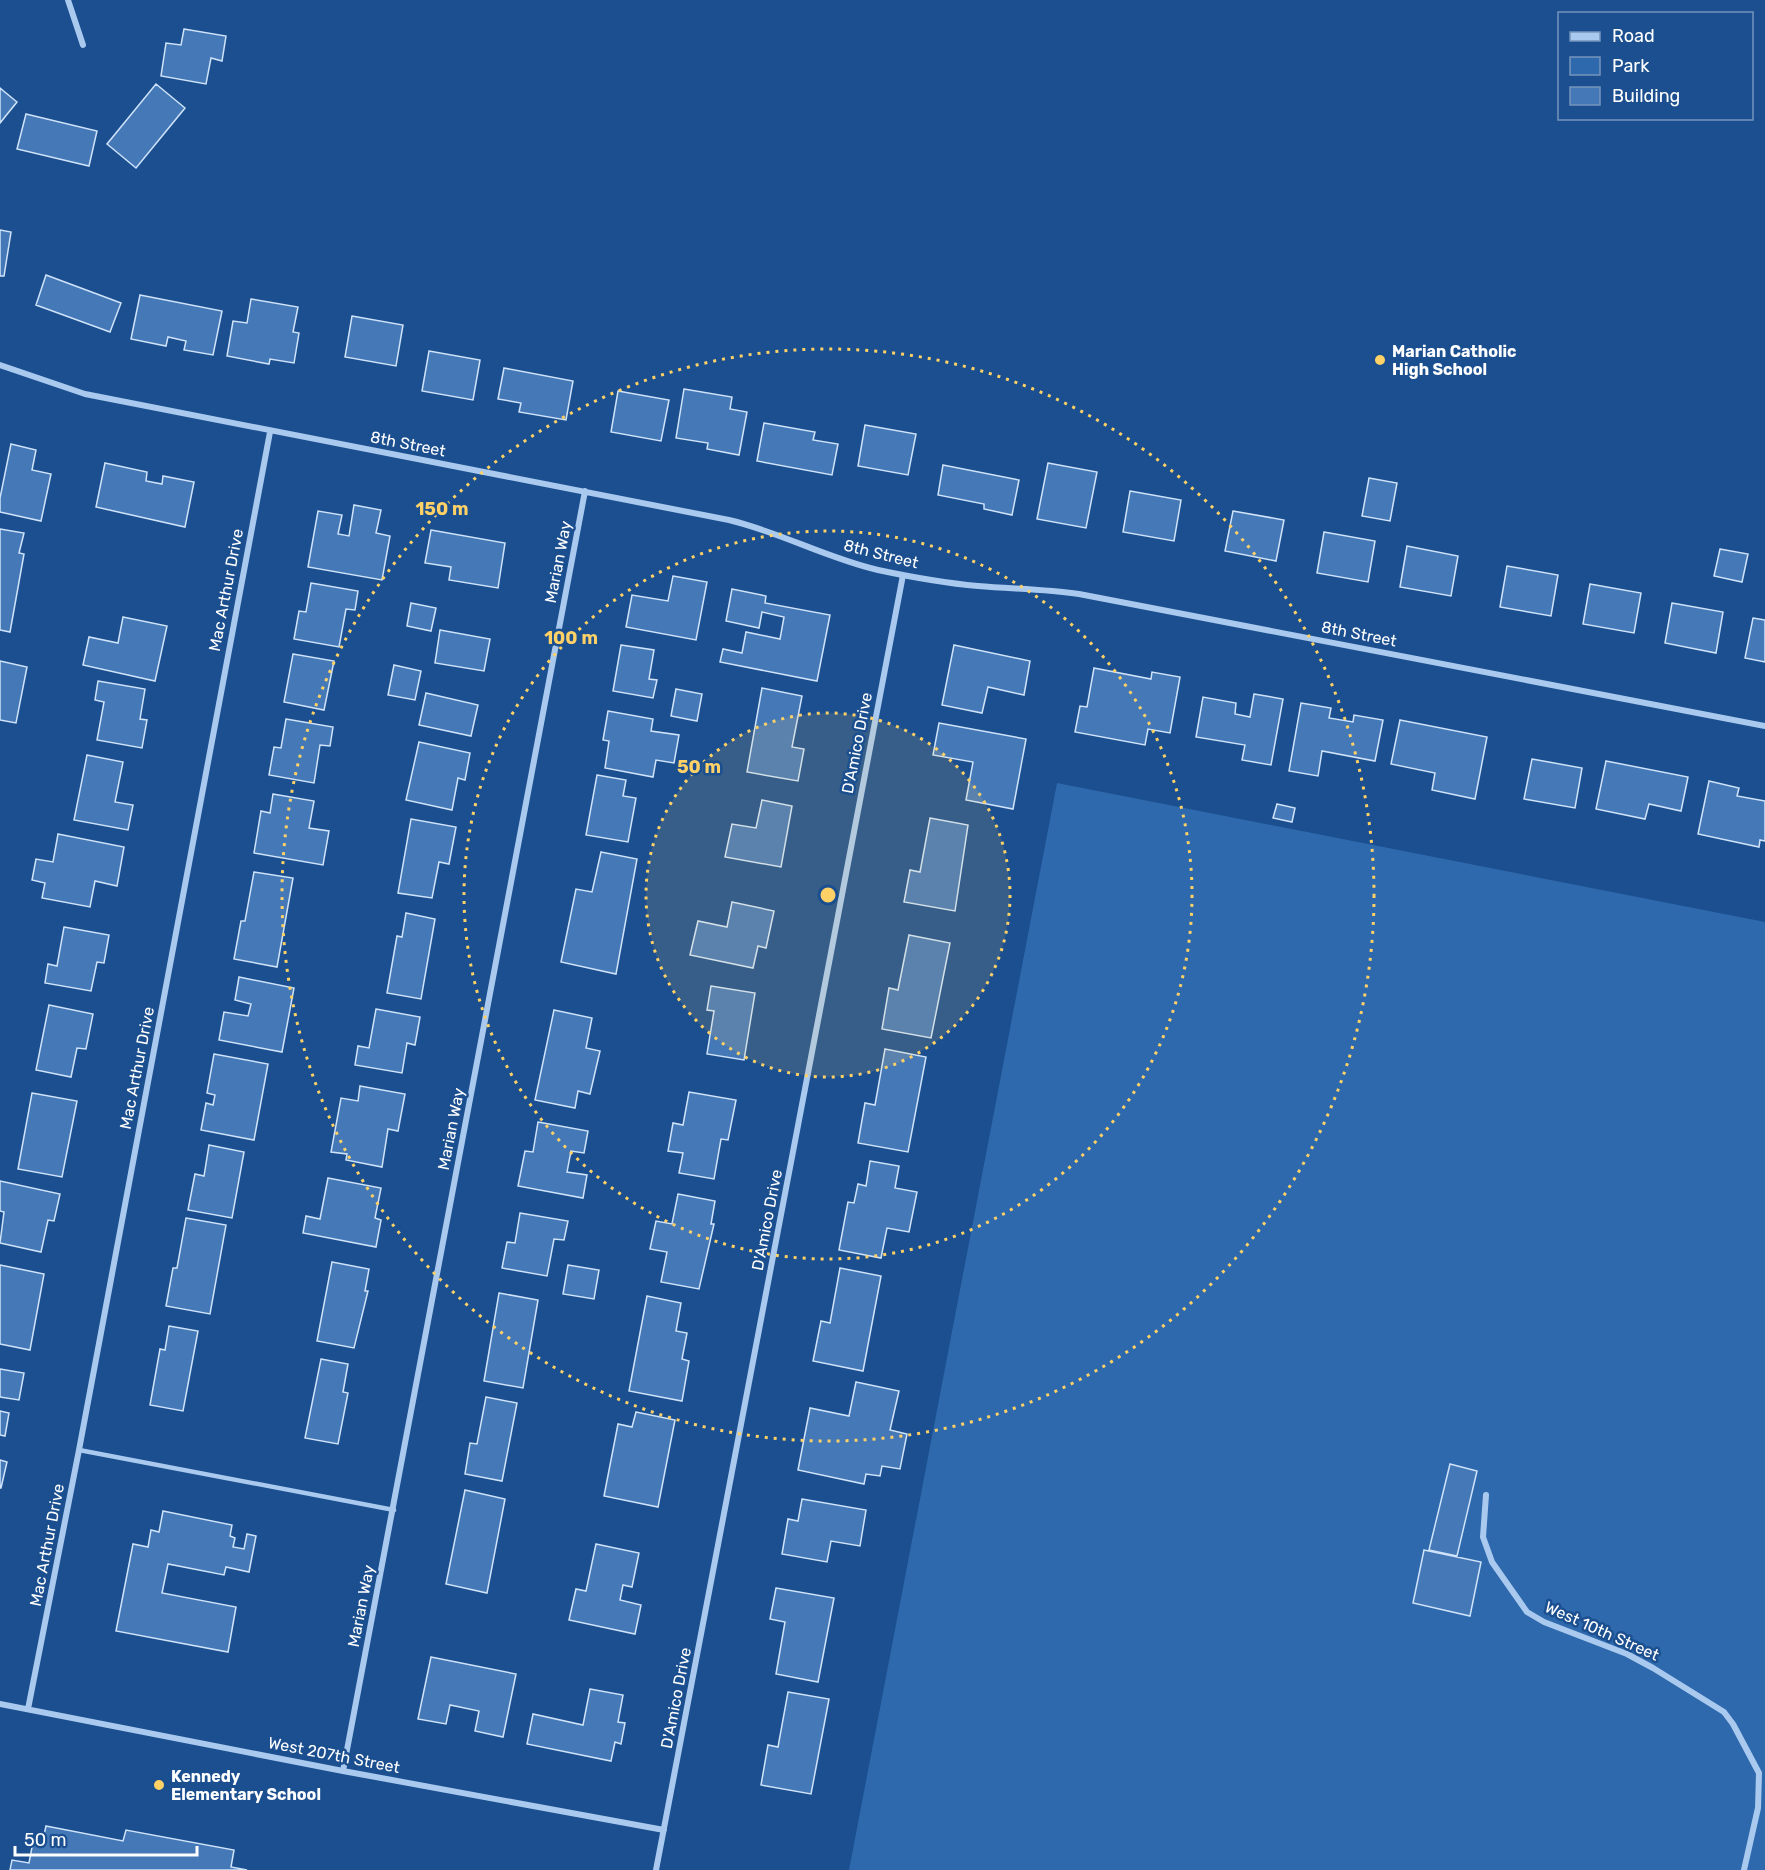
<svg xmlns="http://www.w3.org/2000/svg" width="1765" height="1870" font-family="Rubik,sans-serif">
<rect width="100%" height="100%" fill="#1b4f8f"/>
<path fill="#2e69ad" d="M 1057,783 L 1765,922 L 1765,1870 L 849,1870 Z"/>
<path fill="#4478b7" stroke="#cfe3fa" stroke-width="1.5" d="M 184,29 L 226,36 L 222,61 L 211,58 L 206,84 L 161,76 L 166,43 L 181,45 Z
M 156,84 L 185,108 L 136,168 L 107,144 Z
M 0,88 L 17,102 L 0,123 Z
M 26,114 L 97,131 L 89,166 L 17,149 Z
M 0,230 L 11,232 L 4,276 L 0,276 Z
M 46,275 L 121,303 L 110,332 L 36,305 Z
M 140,295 L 222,311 L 213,355 L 184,350 L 186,341 L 168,337 L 166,346 L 131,339 Z
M 251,299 L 298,307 L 293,332 L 299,333 L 294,363 L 270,359 L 269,364 L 227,356 L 233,321 L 247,323 Z
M 352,316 L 403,325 L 396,366 L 345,357 Z
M 429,351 L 480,360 L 473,400 L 422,391 Z
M 504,368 L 573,381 L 566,420 L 519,412 L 521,403 L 498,399 Z
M 684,389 L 732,397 L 730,409 L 747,412 L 739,455 L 707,449 L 708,443 L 676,438 Z
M 618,391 L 669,400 L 661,441 L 611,432 Z
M 764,423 L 815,432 L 813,440 L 838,444 L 832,475 L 757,461 Z
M 865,425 L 916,434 L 908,475 L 858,466 Z
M 11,444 L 36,450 L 32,470 L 51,474 L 41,521 L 0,512 L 0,498 Z
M 105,463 L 147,472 L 146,481 L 162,484 L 163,476 L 194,482 L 185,527 L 96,507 Z
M 1048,463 L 1097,472 L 1086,528 L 1037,519 Z
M 943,465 L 1019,480 L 1012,515 L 984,509 L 984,504 L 938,495 Z
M 1369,478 L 1397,483 L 1390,521 L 1362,516 Z
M 1130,491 L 1181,500 L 1174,541 L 1123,532 Z
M 354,505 L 381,510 L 376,533 L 390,536 L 382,580 L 308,567 L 318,511 L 342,515 L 338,534 L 349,536 Z
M 1233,511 L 1284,520 L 1276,561 L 1225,551 Z
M 0,529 L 24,533 L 19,553 L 24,554 L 10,632 L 0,630 Z
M 431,530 L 505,543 L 498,588 L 449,580 L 451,567 L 425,563 Z
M 1324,532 L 1375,541 L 1368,582 L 1317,573 Z
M 1407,546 L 1458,556 L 1451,596 L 1400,587 Z
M 1720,549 L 1748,554 L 1742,582 L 1714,576 Z
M 1507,566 L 1558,575 L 1551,616 L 1500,607 Z
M 673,576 L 707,582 L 696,640 L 626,627 L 632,595 L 668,601 Z
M 311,583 L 358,591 L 355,610 L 346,609 L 339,647 L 294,639 L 299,611 L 306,612 Z
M 1590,584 L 1641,593 L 1634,633 L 1583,624 Z
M 732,589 L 766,596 L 765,603 L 830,615 L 817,681 L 720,662 L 723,649 L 742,653 L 746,632 L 780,639 L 784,617 L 762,612 L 759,628 L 726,621 Z
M 411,603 L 436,608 L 431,631 L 407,626 Z
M 1672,603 L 1723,612 L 1716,653 L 1665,643 Z
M 123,617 L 167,626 L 155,681 L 83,665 L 89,637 L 118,643 Z
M 1753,618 L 1765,620 L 1765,662 L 1745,658 Z
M 440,630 L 490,639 L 484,671 L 435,663 Z
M 621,645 L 654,650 L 649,679 L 657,680 L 653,698 L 613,691 Z
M 954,645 L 1030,661 L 1024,695 L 988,687 L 982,713 L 942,705 Z
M 293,654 L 334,661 L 324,710 L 284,702 Z
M 0,661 L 27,667 L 16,723 L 0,720 Z
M 394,665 L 421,671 L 415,700 L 388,695 Z
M 1094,668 L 1151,679 L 1152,672 L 1180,677 L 1170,733 L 1148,729 L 1145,745 L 1075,732 L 1080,706 L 1087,707 Z
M 98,681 L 145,689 L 140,719 L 147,720 L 142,748 L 97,740 L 104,702 L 95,700 Z
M 762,688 L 802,696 L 792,747 L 804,749 L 798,781 L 747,772 Z
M 676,689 L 702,694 L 697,721 L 671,716 Z
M 426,693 L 478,705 L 471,736 L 419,725 Z
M 1254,694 L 1283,699 L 1271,765 L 1242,760 L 1245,745 L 1196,737 L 1203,697 L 1236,703 L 1235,714 L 1250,717 Z
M 1301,703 L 1331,708 L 1329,718 L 1353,722 L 1354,715 L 1383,720 L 1375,761 L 1322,751 L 1318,776 L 1289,771 Z
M 608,711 L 653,719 L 651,731 L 679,735 L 674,763 L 656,760 L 653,777 L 605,768 L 609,741 L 603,740 Z
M 286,719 L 333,727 L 330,746 L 320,745 L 314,783 L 269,775 L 274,747 L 281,748 Z
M 1400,720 L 1487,737 L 1475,799 L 1432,790 L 1435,773 L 1391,764 Z
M 939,723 L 1026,739 L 1013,809 L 966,800 L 973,762 L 933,755 Z
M 419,742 L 470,753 L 465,780 L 458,778 L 452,810 L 406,800 Z
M 87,755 L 123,762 L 115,802 L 133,805 L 128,830 L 74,820 Z
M 1532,759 L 1582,768 L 1575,808 L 1524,799 Z
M 1606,761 L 1688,777 L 1681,811 L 1649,804 L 1645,819 L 1596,809 Z
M 597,775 L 626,780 L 623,796 L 636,798 L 628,842 L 586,835 Z
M 1709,781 L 1739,788 L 1737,796 L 1765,801 L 1765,841 L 1760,840 L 1759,847 L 1698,834 Z
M 273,794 L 314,801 L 309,828 L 329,831 L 323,865 L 254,853 L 261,811 L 270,813 Z
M 762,800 L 792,806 L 781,867 L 725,857 L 732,824 L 756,828 Z
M 1277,804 L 1295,808 L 1292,822 L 1273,818 Z
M 930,818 L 968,825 L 955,911 L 904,902 L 910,870 L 920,872 Z
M 411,819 L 456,827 L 449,864 L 439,862 L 432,898 L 398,893 Z
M 58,834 L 124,847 L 117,886 L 95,881 L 90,907 L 42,898 L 45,883 L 32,880 L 36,859 L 53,862 Z
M 601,852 L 637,859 L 616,974 L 561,962 L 576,889 L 592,892 Z
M 254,872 L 293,878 L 277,967 L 234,959 L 241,921 L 245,921 Z
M 732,902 L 774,911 L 766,948 L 758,946 L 753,968 L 690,955 L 698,921 L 727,927 Z
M 406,913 L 435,919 L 421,999 L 387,993 L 397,936 L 402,937 Z
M 64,927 L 109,935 L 104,963 L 97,962 L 91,991 L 45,983 L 48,964 L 57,966 Z
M 909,935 L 950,943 L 931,1038 L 882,1029 L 889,988 L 898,990 Z
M 239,977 L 294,988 L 282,1052 L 219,1040 L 224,1012 L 248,1016 L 251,1004 L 235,1000 Z
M 711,986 L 755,993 L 744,1060 L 707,1054 L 714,1011 L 707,1010 Z
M 49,1005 L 93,1014 L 86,1049 L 77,1048 L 71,1077 L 36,1070 Z
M 376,1009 L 420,1017 L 415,1045 L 407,1043 L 402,1073 L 355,1065 L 358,1046 L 369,1048 Z
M 554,1010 L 592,1018 L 586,1048 L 600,1051 L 590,1094 L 578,1091 L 575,1108 L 535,1100 Z
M 885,1049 L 926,1057 L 908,1152 L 858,1143 L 865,1103 L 875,1105 Z
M 214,1054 L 268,1064 L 254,1140 L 201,1130 L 206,1103 L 213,1105 L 215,1095 L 207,1093 Z
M 360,1086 L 405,1094 L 398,1131 L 388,1129 L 382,1167 L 346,1160 L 347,1154 L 331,1152 L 341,1098 L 358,1101 Z
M 689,1092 L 736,1100 L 728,1140 L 721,1139 L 714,1179 L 679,1173 L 683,1153 L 668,1151 L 673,1123 L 683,1125 Z
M 32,1093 L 77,1101 L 62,1177 L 18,1169 Z
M 538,1122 L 588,1131 L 584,1153 L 571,1151 L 567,1172 L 587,1175 L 583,1198 L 518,1186 L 525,1151 L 533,1152 Z
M 209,1145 L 244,1152 L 232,1218 L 188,1210 L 195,1174 L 204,1176 Z
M 870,1161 L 899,1166 L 895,1188 L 917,1192 L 909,1232 L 887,1228 L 881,1258 L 839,1250 L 848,1202 L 854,1203 L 858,1184 L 866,1186 Z
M 328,1178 L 381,1188 L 375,1218 L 381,1220 L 376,1247 L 303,1233 L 306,1216 L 320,1219 Z
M 0,1181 L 60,1194 L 54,1221 L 48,1220 L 41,1252 L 0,1243 L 4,1212 L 0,1211 Z
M 678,1194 L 715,1201 L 711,1224 L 714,1224 L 699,1289 L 661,1282 L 667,1252 L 650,1249 L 656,1221 L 672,1224 Z
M 520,1213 L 568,1221 L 564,1240 L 554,1239 L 547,1276 L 502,1268 L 507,1242 L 515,1243 Z
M 186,1218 L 226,1225 L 210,1314 L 166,1306 L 173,1268 L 177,1268 Z
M 332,1262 L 369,1269 L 365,1291 L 368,1291 L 354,1348 L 317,1341 Z
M 0,1265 L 44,1274 L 30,1350 L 0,1344 Z
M 568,1265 L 599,1270 L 594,1299 L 563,1294 Z
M 840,1268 L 881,1276 L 863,1371 L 813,1361 L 821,1321 L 830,1323 Z
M 499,1293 L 538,1300 L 523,1388 L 484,1381 Z
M 647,1296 L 681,1303 L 676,1331 L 687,1333 L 682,1359 L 689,1361 L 682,1401 L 629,1391 Z
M 169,1326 L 198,1331 L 183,1411 L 150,1405 L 160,1349 L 165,1350 Z
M 321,1359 L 348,1364 L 343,1392 L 348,1393 L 338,1444 L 305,1438 Z
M 0,1369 L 24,1373 L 19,1400 L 0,1397 Z
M 856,1382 L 899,1391 L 890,1430 L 907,1434 L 900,1469 L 882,1466 L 880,1476 L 866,1474 L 864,1484 L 798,1470 L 810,1408 L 849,1416 Z
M 486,1397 L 517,1403 L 502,1481 L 465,1474 L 470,1443 L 477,1444 Z
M 0,1411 L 9,1413 L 5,1436 L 0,1435 Z
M 636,1412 L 675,1420 L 658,1507 L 604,1496 L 618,1424 L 632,1427 Z
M 0,1460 L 7,1462 L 1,1488 L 0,1488 Z
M 1450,1464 L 1477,1471 L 1457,1556 L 1429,1550 Z
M 465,1490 L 505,1499 L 487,1593 L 446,1584 Z
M 802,1499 L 866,1510 L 860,1546 L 831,1541 L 827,1562 L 782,1554 L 788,1519 L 798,1521 Z
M 163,1511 L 232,1525 L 230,1536 L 235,1538 L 233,1547 L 244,1549 L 247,1534 L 256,1536 L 249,1572 L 226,1567 L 224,1575 L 168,1564 L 162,1593 L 236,1607 L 228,1652 L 116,1631 L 133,1544 L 148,1547 L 151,1530 L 159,1532 Z
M 596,1544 L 639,1553 L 632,1587 L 623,1585 L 620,1600 L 641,1605 L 635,1634 L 569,1620 L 576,1589 L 586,1591 Z
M 1424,1550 L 1481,1562 L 1470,1616 L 1413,1603 Z
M 776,1588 L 834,1598 L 818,1682 L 776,1674 L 785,1622 L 770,1619 Z
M 431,1657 L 516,1674 L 503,1737 L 475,1731 L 479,1711 L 450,1705 L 446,1724 L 418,1719 Z
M 590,1689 L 623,1695 L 618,1722 L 625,1723 L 621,1744 L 615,1742 L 611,1761 L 527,1744 L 533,1714 L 583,1725 Z
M 788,1692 L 829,1699 L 811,1794 L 761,1785 L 768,1745 L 778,1747 Z
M 46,1826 L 123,1841 L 126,1830 L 234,1850 L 231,1867 L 247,1870 L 10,1870 L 12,1860 L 29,1863 L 33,1842 L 42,1844 Z"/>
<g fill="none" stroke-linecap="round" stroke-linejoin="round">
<path stroke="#a9c9ee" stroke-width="4.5" d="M 79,1450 L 394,1510"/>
<path stroke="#a9c9ee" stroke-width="6" d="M 68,0 L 83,45
M 0,365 L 85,394 L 729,520 C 780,532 826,558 878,570 C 911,577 944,583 978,586 C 1012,589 1045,589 1079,594 L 1765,726
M 1486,1495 L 1483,1537 L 1492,1562 L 1527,1612 L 1544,1622 L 1627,1654 L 1653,1668 L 1724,1712 L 1733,1724 L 1759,1773 L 1758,1808 L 1744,1870
M 0,1704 L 343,1771 L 664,1830
M 28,1709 L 79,1450 L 270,432
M 343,1771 L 585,491
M 656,1870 L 903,575"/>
</g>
<circle cx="828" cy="895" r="182" fill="#ffd166" fill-opacity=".12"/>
<g fill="none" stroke="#ffd166" stroke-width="3" stroke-dasharray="3 6">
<circle cx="828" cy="895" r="182"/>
<circle cx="828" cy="895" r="364"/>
<circle cx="828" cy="895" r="546"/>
</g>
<g fill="#ffd166" stroke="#1b4f8f" stroke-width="2">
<circle cx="1380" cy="360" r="6"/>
<circle cx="159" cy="1785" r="6"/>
</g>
<g text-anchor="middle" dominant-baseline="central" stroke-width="5" stroke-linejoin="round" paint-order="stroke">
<g font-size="16" font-weight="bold" fill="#fff" stroke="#1b4f8f" text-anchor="start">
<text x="1392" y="351">Marian Catholic<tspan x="1392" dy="18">High School</tspan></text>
<text x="171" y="1776">Kennedy<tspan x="171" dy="18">Elementary School</tspan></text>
</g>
<g font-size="16" fill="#fff" stroke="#1b4f8f">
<text transform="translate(408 444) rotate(11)">8th Street</text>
<text transform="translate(881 554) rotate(14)">8th Street</text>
<text transform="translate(558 562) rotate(-79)">Marian Way</text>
<text transform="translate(226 590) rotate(-79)">Mac Arthur Drive</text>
<text transform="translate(1359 634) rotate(11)">8th Street</text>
<text transform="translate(857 743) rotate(-79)">D'Amico Drive</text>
<text transform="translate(137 1068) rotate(-79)">Mac Arthur Drive</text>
<text transform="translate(451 1129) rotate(-79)">Marian Way</text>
<text transform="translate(767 1220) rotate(-79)">D'Amico Drive</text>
<text transform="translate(47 1545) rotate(-79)">Mac Arthur Drive</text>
<text transform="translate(361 1606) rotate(-79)">Marian Way</text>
<text transform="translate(1602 1631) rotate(24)">West 10th Street</text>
<text transform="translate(676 1698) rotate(-79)">D'Amico Drive</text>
<text transform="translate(334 1755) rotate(11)">West 207th Street</text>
</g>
</g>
<circle cx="828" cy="895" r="9" fill="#ffd166" stroke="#1b4f8f" stroke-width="3"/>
<g font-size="18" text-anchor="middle" font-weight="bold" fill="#ffd166" stroke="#1b4f8f" stroke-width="5" stroke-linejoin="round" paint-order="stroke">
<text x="442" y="515">150 m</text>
<text x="571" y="644">100 m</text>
<text x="699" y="773">50 m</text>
</g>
<rect x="1558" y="12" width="195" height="108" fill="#1b4f8f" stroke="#7695bc" stroke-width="1.5"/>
<rect x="1570" y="32" width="30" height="9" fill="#a9c9ee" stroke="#7695bc" stroke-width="1.5"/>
<text x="1612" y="42" font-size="18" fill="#ffffff">Road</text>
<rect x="1570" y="57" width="30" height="18" fill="#2e69ad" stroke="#7695bc" stroke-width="1.5"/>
<text x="1612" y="72" font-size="18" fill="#ffffff">Park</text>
<rect x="1570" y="87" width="30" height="18" fill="#4478b7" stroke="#7695bc" stroke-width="1.5"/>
<text x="1612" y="102" font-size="18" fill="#ffffff">Building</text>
<path d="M15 1846v9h182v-9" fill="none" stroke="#ffffff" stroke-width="3"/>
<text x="24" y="1846" font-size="18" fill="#ffffff" stroke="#1b4f8f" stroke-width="4.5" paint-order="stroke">50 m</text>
</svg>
